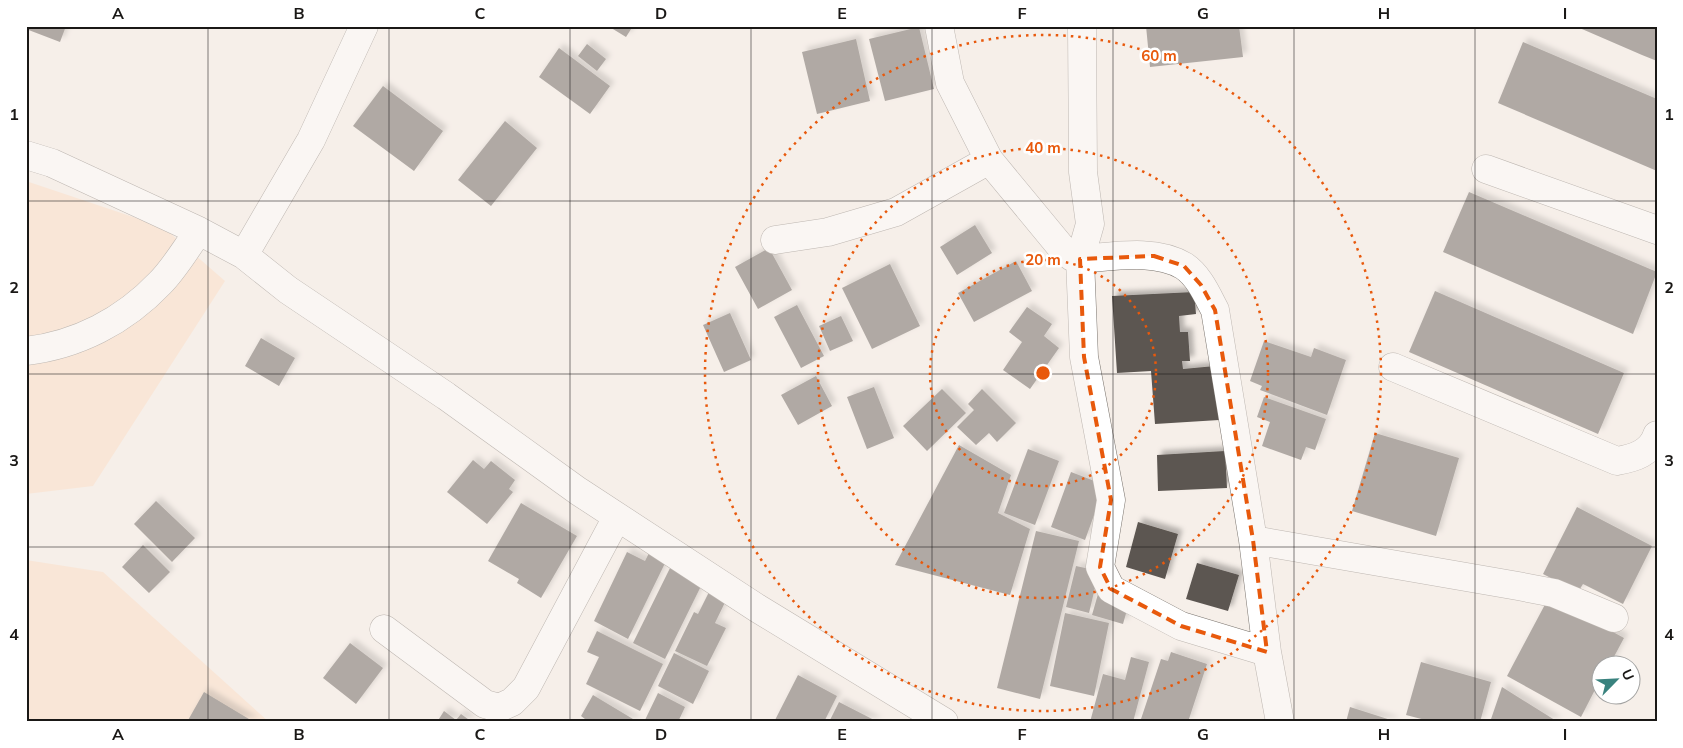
<svg xmlns="http://www.w3.org/2000/svg" width="1683" height="748" font-family="Mulish,sans-serif">
<defs>
<filter id="shadow"><feDropShadow dx="4.5" dy="-4.5" stdDeviation="2.5" flood-color="#0004"/></filter>
</defs>
<rect width="100%" height="100%" fill="#f6efe9"/>
<path fill="#fcdcc2" d="M 26,181 L 163,227 L 225,281 L 93,486 L 26,494 Z
M 26,560 L 103,572 L 269,722 L 26,722 Z"/>
<path fill="#5c5651" filter="url(#shadow)" d="M 26,26 L 66,26 L 60,42 L 26,29 Z
M 608,26 L 633,26 L 626,37 Z
M 1146,26 L 1239,26 L 1243,57 L 1150,67 Z
M 1575,26 L 1657,26 L 1657,61 L 1642,55 Z
M 919,27 L 934,89 L 885,101 L 869,39 Z
M 856,39 L 870,101 L 817,114 L 802,52 Z
M 1523,42 L 1657,99 L 1657,171 L 1498,103 Z
M 587,44 L 606,59 L 597,71 L 578,56 Z
M 559,48 L 610,86 L 590,114 L 539,77 Z
M 383,86 L 443,131 L 414,171 L 353,126 Z
M 505,121 L 537,148 L 491,206 L 458,180 Z
M 1469,192 L 1657,272 L 1633,334 L 1443,252 Z
M 975,225 L 992,253 L 957,275 L 940,247 Z
M 769,248 L 792,290 L 758,309 L 735,267 Z
M 1016,261 L 1032,291 L 974,322 L 958,293 Z
M 890,264 L 920,326 L 872,349 L 842,288 Z
M 1435,291 L 1624,373 L 1598,434 L 1409,352 Z
M 1194,292 L 1196,314 L 1179,316 L 1180,332 L 1188,332 L 1190,361 L 1182,361 L 1183,369 L 1215,366 L 1219,420 L 1155,424 L 1151,371 L 1117,373 L 1112,296 Z
M 797,305 L 824,356 L 801,368 L 774,317 Z
M 1027,307 L 1052,324 L 1044,336 L 1059,348 L 1030,389 L 1003,370 L 1022,342 L 1009,332 Z
M 730,313 L 751,360 L 724,372 L 703,325 Z
M 841,316 L 853,341 L 830,351 L 819,326 Z
M 261,338 L 295,358 L 279,386 L 245,366 Z
M 1264,341 L 1311,357 L 1314,348 L 1346,360 L 1327,415 L 1260,390 L 1262,386 L 1250,381 Z
M 816,376 L 832,406 L 798,425 L 781,395 Z
M 874,387 L 894,438 L 867,449 L 847,397 Z
M 942,389 L 966,413 L 927,451 L 903,426 Z
M 982,389 L 1016,423 L 997,442 L 989,433 L 976,445 L 957,427 L 974,410 L 968,404 Z
M 1264,397 L 1326,419 L 1315,450 L 1306,447 L 1301,460 L 1262,446 L 1270,422 L 1257,417 Z
M 1375,433 L 1459,458 L 1436,536 L 1352,511 Z
M 959,445 L 1011,475 L 998,513 L 1030,529 L 1010,595 L 895,565 Z
M 1028,449 L 1059,461 L 1035,525 L 1004,513 Z
M 1225,451 L 1227,488 L 1158,491 L 1157,455 Z
M 473,460 L 484,469 L 491,461 L 515,480 L 509,489 L 513,492 L 487,524 L 447,492 Z
M 1071,472 L 1105,485 L 1085,540 L 1051,527 Z
M 156,501 L 195,538 L 172,562 L 134,524 Z
M 521,503 L 577,536 L 541,598 L 517,583 L 519,579 L 488,561 Z
M 1577,507 L 1652,546 L 1623,604 L 1583,584 L 1578,592 L 1543,574 Z
M 1138,522 L 1178,534 L 1165,579 L 1126,567 Z
M 1036,531 L 1079,541 L 1040,699 L 997,688 Z
M 143,545 L 170,572 L 149,593 L 122,567 Z
M 651,549 L 668,557 L 628,639 L 594,621 L 627,552 L 645,561 Z
M 1197,563 L 1239,575 L 1228,611 L 1186,599 Z
M 671,566 L 703,582 L 665,659 L 633,643 Z
M 1076,566 L 1099,571 L 1089,613 L 1066,607 Z
M 712,586 L 729,594 L 715,623 L 726,628 L 707,666 L 675,651 L 694,612 L 698,614 Z
M 1098,594 L 1129,603 L 1123,624 L 1092,615 Z
M 1549,597 L 1624,638 L 1609,666 L 1600,666 L 1600,680 L 1581,717 L 1507,676 Z
M 1065,613 L 1109,623 L 1094,696 L 1050,686 Z
M 597,631 L 663,664 L 640,711 L 586,684 L 599,657 L 587,652 Z
M 350,643 L 383,668 L 356,704 L 323,678 Z
M 1171,652 L 1207,664 L 1188,722 L 1140,722 L 1161,659 L 1168,661 Z
M 674,653 L 709,671 L 693,704 L 658,686 Z
M 1131,657 L 1149,662 L 1133,722 L 1090,722 L 1103,674 L 1125,680 Z
M 1421,662 L 1491,682 L 1480,722 L 1433,722 L 1406,715 Z
M 798,675 L 837,696 L 824,722 L 774,722 Z
M 1502,687 L 1558,722 L 1490,722 Z
M 204,692 L 254,722 L 187,722 Z
M 658,693 L 685,707 L 678,722 L 645,720 Z
M 593,695 L 638,722 L 589,722 L 581,716 Z
M 839,702 L 878,722 L 829,722 Z
M 1350,707 L 1394,721 L 1394,722 L 1346,722 Z
M 444,711 L 456,720 L 461,714 L 472,722 L 437,722 Z"/>
<g fill="none" stroke-linecap="round" stroke-linejoin="round">
<defs>
<path id="minor" d="M 939,26 L 950,83 L 989,160 L 1060,246 L 1072,257 L 1080,259 L 1084,357 L 1111,500 L 1100,567 L 1111,589 L 1181,626 L 1267,652
M 1082,26 L 1083,172 L 1090,224 L 1080,259 C 1111,257 1155,248 1184,266 C 1199,276 1207,295 1215,310 L 1253,540 L 1267,652 L 1280,722
M 26,155 L 52,163 L 199,231 L 244,255 L 288,290 L 446,396 L 578,491 L 757,608 L 944,722
M 1486,169 L 1657,230
M 775,240 L 828,232 L 896,212 L 989,160
M 244,255 L 311,140 L 364,26
M 26,351 C 77,345 124,321 160,283 C 175,268 186,248 199,231
M 1393,367 L 1617,461 C 1634,458 1651,453 1657,435
M 1253,540 L 1518,586 L 1554,593 L 1614,618
M 384,629 L 485,704 L 499,708 L 512,702 L 526,688 L 617,517"/>
</defs>
<use href="#minor" stroke="#7a746e" stroke-width="29"/>
<use href="#minor" stroke="#fff" stroke-width="28"/>
</g>
<path d="M0 0H1683V748H0ZM 1154,256 L 1184,266 L 1201,285 L 1215,310 L 1253,540 L 1267,652 L 1181,626 L 1111,589 L 1100,567 L 1111,500 L 1084,357 L 1080,259 Z" fill="#f6efe9" fill-opacity=".55" fill-rule="evenodd"/>
<path fill="none" stroke="#e8590c" stroke-width="4" stroke-dasharray="10 6" stroke-linejoin="round" d="M 1154,256 L 1184,266 L 1201,285 L 1215,310 L 1253,540 L 1267,652 L 1181,626 L 1111,589 L 1100,567 L 1111,500 L 1084,357 L 1080,259 Z"/>
<path fill="none" stroke="#1a1816" stroke-width="1" stroke-opacity="0.55" d="M 208,26 L 208,722M 389,26 L 389,722M 570,26 L 570,722M 751,26 L 751,722M 932,26 L 932,722M 1113,26 L 1113,722M 1294,26 L 1294,722M 1475,26 L 1475,722M 26,201 L 1657,201M 26,374 L 1657,374M 26,547 L 1657,547"/>
<g fill="none" stroke="#e8590c" stroke-width="2.5" stroke-dasharray="2.5 5">
<circle cx="1043" cy="373" r="113"/>
<circle cx="1043" cy="373" r="225"/>
<circle cx="1043" cy="373" r="338"/>
</g>
<circle cx="1043" cy="373" r="8" fill="#e8590c" stroke="#fff" stroke-width="2.5"/>
<g font-size="15" text-anchor="middle" font-weight="bold" fill="#e8590c" stroke="#fff" stroke-width="5" stroke-linejoin="round" paint-order="stroke">
<text x="1159" y="61">60 m</text>
<text x="1043" y="153">40 m</text>
<text x="1043" y="265">20 m</text>
</g>
<rect width="1683" height="748" fill="none" stroke="#ffffff" stroke-width="55"/>
<g transform="translate(1616 680) rotate(66)"><circle r="24" fill="#ffffff" stroke="#a3a3a2"/>
<path d="M0-4L9 19L0 12L-9 19Z" fill="#39827e"/>
<text y="-8" font-size="14" font-weight="bold" text-anchor="middle" fill="#1a1816">U</text>
</g>
<rect x="28" y="28" width="1628" height="692" fill="none" stroke="#1a1816" stroke-width="2"/>
<g font-size="16" text-anchor="middle" font-weight="bold" fill="#1a1816">
<text x="118" y="19">A</text>
<text x="299" y="19">B</text>
<text x="480" y="19">C</text>
<text x="661" y="19">D</text>
<text x="842" y="19">E</text>
<text x="1022" y="19">F</text>
<text x="1203" y="19">G</text>
<text x="1384" y="19">H</text>
<text x="1565" y="19">I</text>
<text x="14" y="120">1</text>
<text x="1669" y="120">1</text>
<text x="14" y="293">2</text>
<text x="1669" y="293">2</text>
<text x="14" y="466">3</text>
<text x="1669" y="466">3</text>
<text x="14" y="640">4</text>
<text x="1669" y="640">4</text>
<text x="118" y="740">A</text>
<text x="299" y="740">B</text>
<text x="480" y="740">C</text>
<text x="661" y="740">D</text>
<text x="842" y="740">E</text>
<text x="1022" y="740">F</text>
<text x="1203" y="740">G</text>
<text x="1384" y="740">H</text>
<text x="1565" y="740">I</text>
</g>
</svg>
